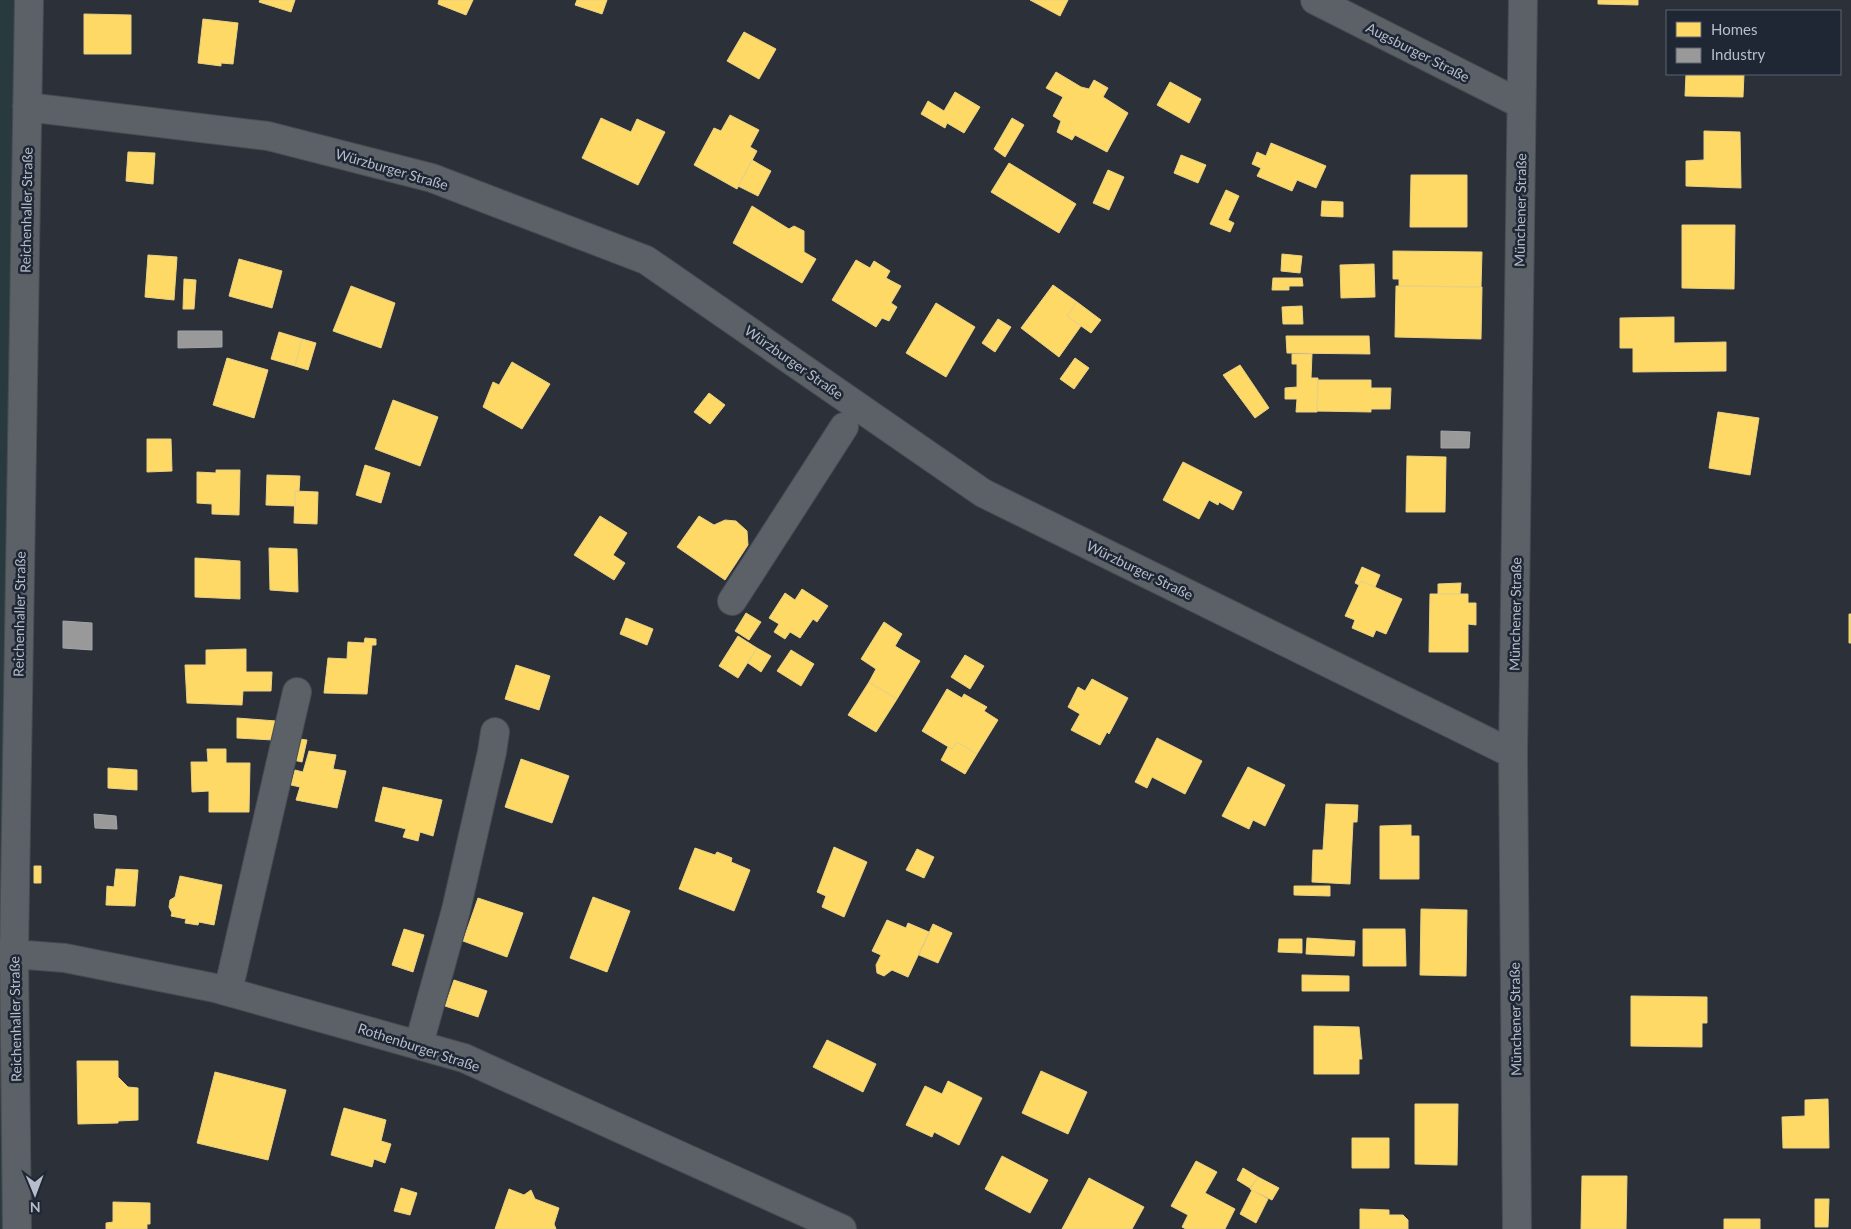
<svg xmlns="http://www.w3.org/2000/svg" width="1851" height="1229" font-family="Lato,sans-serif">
<rect width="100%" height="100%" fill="#2c3039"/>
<path fill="#293a3f" d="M 0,0 L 31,0 L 19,1229 L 0,1229 Z"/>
<path fill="#ffd966" stroke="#e9d184" d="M 260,0 L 295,0 L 291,12 L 259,2 Z
M 439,0 L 473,0 L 466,15 L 438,4 Z
M 577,0 L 607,0 L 602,14 L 575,5 Z
M 1030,0 L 1068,0 L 1060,16 Z
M 1598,0 L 1638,0 L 1638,5 L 1598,4 Z
M 84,14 L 131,15 L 131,54 L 84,54 Z
M 203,19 L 238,23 L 233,64 L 221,63 L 221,66 L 198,63 Z
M 744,32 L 776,49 L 759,79 L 727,61 Z
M 1056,72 L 1081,87 L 1089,89 L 1094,80 L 1108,88 L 1103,97 L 1128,113 L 1107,152 L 1075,135 L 1072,140 L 1057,132 L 1061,121 L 1053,116 L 1063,97 L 1046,88 Z
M 1686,74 L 1744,74 L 1743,97 L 1685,96 Z
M 1170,82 L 1201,99 L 1189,123 L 1157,105 Z
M 955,92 L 980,107 L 964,133 L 947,123 L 945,128 L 921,114 L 928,101 L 944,111 Z
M 730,115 L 759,130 L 750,147 L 757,151 L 737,189 L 694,165 L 714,128 L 721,131 Z
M 601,118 L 631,132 L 637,119 L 665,132 L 638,185 L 582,158 Z
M 1012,118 L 1024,125 L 1005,157 L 994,149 Z
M 1704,131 L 1740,132 L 1741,188 L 1686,186 L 1686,161 L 1704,160 Z
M 1271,143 L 1326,166 L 1316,188 L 1297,180 L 1292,191 L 1257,176 L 1261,168 L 1252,164 L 1257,152 L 1266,156 Z
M 128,152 L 155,153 L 153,184 L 126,181 Z
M 1181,155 L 1206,165 L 1198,183 L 1174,173 Z
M 752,160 L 771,171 L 758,196 L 738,186 Z
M 1009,163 L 1076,204 L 1059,233 L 991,192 Z
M 1108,170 L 1124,177 L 1109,210 L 1093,203 Z
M 1411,175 L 1467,175 L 1467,227 L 1410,227 Z
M 1226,190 L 1239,196 L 1228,220 L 1234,223 L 1230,232 L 1210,224 Z
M 1322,201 L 1343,202 L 1343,217 L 1321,216 Z
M 752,206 L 789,229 L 794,226 L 804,231 L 804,252 L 816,259 L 802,283 L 733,243 Z
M 1682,225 L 1735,225 L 1734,289 L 1682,288 Z
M 1393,251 L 1482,252 L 1481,287 L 1399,286 L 1399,279 L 1393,279 Z
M 1282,254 L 1302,256 L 1300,273 L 1281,271 Z
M 148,255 L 177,257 L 174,300 L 145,297 Z
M 239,259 L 282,271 L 272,308 L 229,296 Z
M 856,260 L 870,268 L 874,261 L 890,271 L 886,278 L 901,286 L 891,303 L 897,307 L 889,321 L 882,318 L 876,327 L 832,300 Z
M 1374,264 L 1375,297 L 1341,298 L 1340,265 Z
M 1273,278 L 1302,278 L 1303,286 L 1289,286 L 1289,290 L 1272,290 Z
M 184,279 L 196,280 L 194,309 L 183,309 Z
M 1053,285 L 1077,302 L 1067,316 L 1081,326 L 1059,357 L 1021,328 Z
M 351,286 L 395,303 L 381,348 L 333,331 Z
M 1396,286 L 1482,287 L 1481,339 L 1395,337 Z
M 1077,302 L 1101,320 L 1091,333 L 1067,316 Z
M 936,303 L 975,327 L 946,377 L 906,353 Z
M 1302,306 L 1303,324 L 1283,324 L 1282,307 Z
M 1674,317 L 1674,343 L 1726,342 L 1726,371 L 1633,372 L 1633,348 L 1620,348 L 1620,318 Z
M 998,319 L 1011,327 L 995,352 L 982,343 Z
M 279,332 L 302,339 L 295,366 L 271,359 Z
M 1286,336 L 1369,336 L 1370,354 L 1287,353 Z
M 302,339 L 316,343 L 308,370 L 295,366 Z
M 1292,354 L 1312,354 L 1311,378 L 1318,378 L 1317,412 L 1296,412 L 1297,399 L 1285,399 L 1285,388 L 1297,387 L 1297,364 L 1292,364 Z
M 227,358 L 268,370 L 254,418 L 213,405 Z
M 1075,358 L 1089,368 L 1074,389 L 1060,379 Z
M 512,362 L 550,384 L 522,429 L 483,407 L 493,382 L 499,385 Z
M 1240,365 L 1269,408 L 1255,418 L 1223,375 Z
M 1318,380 L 1371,380 L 1371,388 L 1391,388 L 1390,409 L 1371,409 L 1371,412 L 1317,411 Z
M 709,393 L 725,405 L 710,424 L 694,412 Z
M 393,400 L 438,417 L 420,466 L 375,449 Z
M 1718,412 L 1759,418 L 1750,475 L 1709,468 Z
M 147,439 L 171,439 L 172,471 L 147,472 Z
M 1407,456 L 1446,457 L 1445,512 L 1406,512 Z
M 1183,462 L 1242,492 L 1233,510 L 1219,502 L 1218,505 L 1209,500 L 1199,519 L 1163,500 Z
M 365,465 L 390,473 L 381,503 L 356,495 Z
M 216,470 L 240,470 L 239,515 L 212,514 L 212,504 L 197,503 L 197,472 L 216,473 Z
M 267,475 L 300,476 L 299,491 L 295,491 L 295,506 L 266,505 Z
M 295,491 L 318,492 L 317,524 L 294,523 Z
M 600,516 L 627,533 L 613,555 L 625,563 L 614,580 L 574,555 Z
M 699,516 L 714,525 L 725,520 L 736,521 L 747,531 L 748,545 L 725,580 L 677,547 Z
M 269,548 L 297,549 L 298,592 L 270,590 Z
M 195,558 L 240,561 L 240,599 L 195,597 Z
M 1362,567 L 1380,575 L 1375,587 L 1361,581 L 1359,585 L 1355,583 Z
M 1361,581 L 1402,599 L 1386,634 L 1376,630 L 1373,637 L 1352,628 L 1355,620 L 1345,616 Z
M 1461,583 L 1460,594 L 1438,594 L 1438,584 Z
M 802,589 L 828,606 L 817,622 L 813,619 L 800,638 L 790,632 L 785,639 L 774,632 L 779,624 L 769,618 L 785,593 L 795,600 Z
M 1430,594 L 1468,594 L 1468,603 L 1476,603 L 1476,625 L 1468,624 L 1468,652 L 1429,652 Z
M 746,613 L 761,622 L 749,640 L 735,631 Z
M 1849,614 L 1851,614 L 1851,643 L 1849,643 Z
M 626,618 L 653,629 L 647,645 L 620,634 Z
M 884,622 L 902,634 L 895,646 L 920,661 L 897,699 L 869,682 L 876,669 L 861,659 Z
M 738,636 L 757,648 L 738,678 L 719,666 Z
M 365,638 L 376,639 L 376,645 L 372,645 L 367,694 L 324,693 L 328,658 L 347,659 L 348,642 L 364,643 Z
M 757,648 L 771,656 L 761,672 L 748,663 Z
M 246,649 L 246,672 L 272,672 L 271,691 L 243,691 L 242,705 L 187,703 L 185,665 L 206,665 L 206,650 Z
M 791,650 L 814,664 L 801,686 L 777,671 Z
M 965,655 L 984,666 L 970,689 L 951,677 Z
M 516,665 L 550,676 L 539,710 L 505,699 Z
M 1092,679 L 1128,698 L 1109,734 L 1107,732 L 1100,745 L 1071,730 L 1080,714 L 1068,707 L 1078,687 L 1085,691 Z
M 869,682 L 897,699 L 876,732 L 848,715 Z
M 947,689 L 962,698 L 964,694 L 987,707 L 984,711 L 998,720 L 977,754 L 957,742 L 952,749 L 922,731 Z
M 237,718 L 276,721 L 273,740 L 237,738 Z
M 293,738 L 307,740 L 302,762 L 289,759 Z
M 1157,738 L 1202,761 L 1185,794 L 1152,777 L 1147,788 L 1135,782 Z
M 957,742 L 977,754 L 965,774 L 941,760 L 948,747 L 952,749 Z
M 207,749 L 226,749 L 226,763 L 250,763 L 249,812 L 209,812 L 209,791 L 192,792 L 191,762 L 208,762 Z
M 309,751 L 336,755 L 333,769 L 346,771 L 337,808 L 296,800 L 300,787 L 291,785 L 295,770 L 303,772 Z
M 521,759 L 569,776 L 552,823 L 505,807 Z
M 1248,767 L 1285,785 L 1265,826 L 1253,820 L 1249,829 L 1222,816 Z
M 108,768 L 137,770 L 137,790 L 108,788 Z
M 383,787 L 442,800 L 433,836 L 420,832 L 418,841 L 403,837 L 406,829 L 375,821 Z
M 1326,804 L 1358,805 L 1357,822 L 1353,822 L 1350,884 L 1312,882 L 1313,850 L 1323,850 Z
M 1411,825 L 1411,836 L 1419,836 L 1419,879 L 1380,879 L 1380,826 Z
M 834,847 L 867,862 L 844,917 L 822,907 L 826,896 L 817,892 Z
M 695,848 L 715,855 L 717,852 L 732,858 L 731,862 L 750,870 L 734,911 L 679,889 Z
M 917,849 L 934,857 L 924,878 L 906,870 Z
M 34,866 L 41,866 L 41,883 L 34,883 Z
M 116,869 L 138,870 L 135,906 L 106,905 L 107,886 L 114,887 Z
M 180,876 L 222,885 L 214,925 L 199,922 L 198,925 L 185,923 L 186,919 L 171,916 L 172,913 L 169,907 L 170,900 L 175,897 Z
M 1294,886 L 1330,886 L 1330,896 L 1294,895 Z
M 593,897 L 630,911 L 607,972 L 570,958 Z
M 478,898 L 523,913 L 507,957 L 463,941 Z
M 1421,909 L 1467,910 L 1466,976 L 1420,975 Z
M 887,920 L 906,928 L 908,923 L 929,932 L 908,977 L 892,970 L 884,976 L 877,973 L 876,965 L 881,955 L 872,951 Z
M 933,924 L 952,933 L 938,963 L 919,955 Z
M 404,929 L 424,935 L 413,972 L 392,965 Z
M 1363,929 L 1405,929 L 1406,966 L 1363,966 Z
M 1307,938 L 1355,941 L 1354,956 L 1306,954 Z
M 1279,939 L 1302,939 L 1302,953 L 1278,952 Z
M 1302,975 L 1349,976 L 1349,991 L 1302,991 Z
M 454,980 L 487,991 L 478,1017 L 445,1006 Z
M 1631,996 L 1707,997 L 1707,1023 L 1702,1023 L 1702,1047 L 1631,1046 Z
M 1314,1026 L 1359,1027 L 1362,1059 L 1359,1059 L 1359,1074 L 1314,1074 Z
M 827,1040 L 876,1064 L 863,1092 L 813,1067 Z
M 77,1061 L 118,1061 L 118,1077 L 128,1087 L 138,1088 L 138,1120 L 118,1121 L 118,1123 L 78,1124 Z
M 1041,1071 L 1087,1092 L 1068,1134 L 1022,1113 Z
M 215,1072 L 286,1090 L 268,1160 L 197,1143 Z
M 948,1081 L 982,1098 L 959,1145 L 934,1132 L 932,1137 L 906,1125 L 925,1086 L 942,1094 Z
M 1828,1099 L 1829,1148 L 1783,1148 L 1782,1117 L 1805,1116 L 1805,1100 Z
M 1415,1104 L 1458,1104 L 1457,1165 L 1415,1164 Z
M 344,1108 L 386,1120 L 381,1141 L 391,1144 L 385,1163 L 374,1159 L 372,1167 L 331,1155 Z
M 1352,1138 L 1389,1138 L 1389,1168 L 1352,1168 Z
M 1002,1156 L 1048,1180 L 1030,1213 L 985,1189 Z
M 1196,1161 L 1217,1172 L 1205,1193 L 1235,1209 L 1225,1229 L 1186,1229 L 1182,1227 L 1188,1215 L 1171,1206 Z
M 1243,1168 L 1258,1177 L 1250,1188 L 1237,1180 Z
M 1582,1176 L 1627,1176 L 1626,1229 L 1581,1229 Z
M 1258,1177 L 1279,1188 L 1272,1200 L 1250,1189 Z
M 1089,1178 L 1144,1207 L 1132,1229 L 1062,1229 Z
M 401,1188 L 417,1193 L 410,1215 L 394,1211 Z
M 509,1189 L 524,1195 L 531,1190 L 535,1199 L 559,1208 L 554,1224 L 556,1229 L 495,1229 Z
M 1252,1190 L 1268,1199 L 1256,1223 L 1240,1214 Z
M 1815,1199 L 1829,1199 L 1828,1227 L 1815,1227 Z
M 113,1202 L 150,1203 L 150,1224 L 147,1224 L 147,1229 L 106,1229 L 106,1223 L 113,1222 Z
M 1360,1209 L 1389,1210 L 1389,1215 L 1403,1215 L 1408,1220 L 1408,1229 L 1360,1229 Z
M 1724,1219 L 1760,1219 L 1760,1229 L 1724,1229 Z"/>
<path fill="#999" stroke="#a2a4a8" d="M 178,331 L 222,331 L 222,347 L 178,348 Z
M 1441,431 L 1470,432 L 1469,448 L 1441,448 Z
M 63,621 L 92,623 L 92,650 L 63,648 Z
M 94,814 L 116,816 L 117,829 L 95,828 Z"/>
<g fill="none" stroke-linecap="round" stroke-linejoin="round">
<defs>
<path id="minor" d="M 1315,0 L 1521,104
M 27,107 L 268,136 L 432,178 L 646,260 L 983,493 L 1513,754
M 732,601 L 844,427
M 0,956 L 14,954 L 65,958 L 215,988 L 464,1058 L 842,1229
M 228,991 L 297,692
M 419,1044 L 456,910 L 492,752 L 495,732
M 17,1229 L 14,954 L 29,0
M 1517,1229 L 1513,754 L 1523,0"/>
</defs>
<use href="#minor" stroke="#484c52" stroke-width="30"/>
<use href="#minor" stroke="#5c6067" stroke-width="28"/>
</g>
<g text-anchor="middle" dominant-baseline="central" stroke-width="5" stroke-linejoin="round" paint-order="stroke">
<g font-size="14" fill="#b7bdca" stroke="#1f2735">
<text transform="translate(1418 52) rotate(27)">Augsburger Straße</text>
<text transform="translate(392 169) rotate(16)">Würzburger Straße</text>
<text transform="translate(26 210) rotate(-89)">Reichenhaller Straße</text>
<text transform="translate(1520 210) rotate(-89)">Münchener Straße</text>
<text transform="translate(794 362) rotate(35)">Würzburger Straße</text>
<text transform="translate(1140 570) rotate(26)">Würzburger Straße</text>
<text transform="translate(19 614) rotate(-89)">Reichenhaller Straße</text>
<text transform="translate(1515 614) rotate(-89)">Münchener Straße</text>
<text transform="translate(15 1019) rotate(-91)">Reichenhaller Straße</text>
<text transform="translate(1515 1019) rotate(-91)">Münchener Straße</text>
<text transform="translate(419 1047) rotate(18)">Rothenburger Straße</text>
</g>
</g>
<rect x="1666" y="10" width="175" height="65" fill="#1f2735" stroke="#5c6371"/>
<rect x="1676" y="22" width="25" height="15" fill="#ffd966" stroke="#5c6371"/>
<text x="1711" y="35" font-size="15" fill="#b7bdca">Homes</text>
<rect x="1676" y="48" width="25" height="15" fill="#999999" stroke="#5c6371"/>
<text x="1711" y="60" font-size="15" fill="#b7bdca">Industry</text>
<g transform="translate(35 1194) rotate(179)" stroke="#1f2735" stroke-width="4" paint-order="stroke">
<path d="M0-4L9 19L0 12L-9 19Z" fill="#b7bdca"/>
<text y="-8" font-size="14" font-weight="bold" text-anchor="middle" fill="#b7bdca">N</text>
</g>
</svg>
